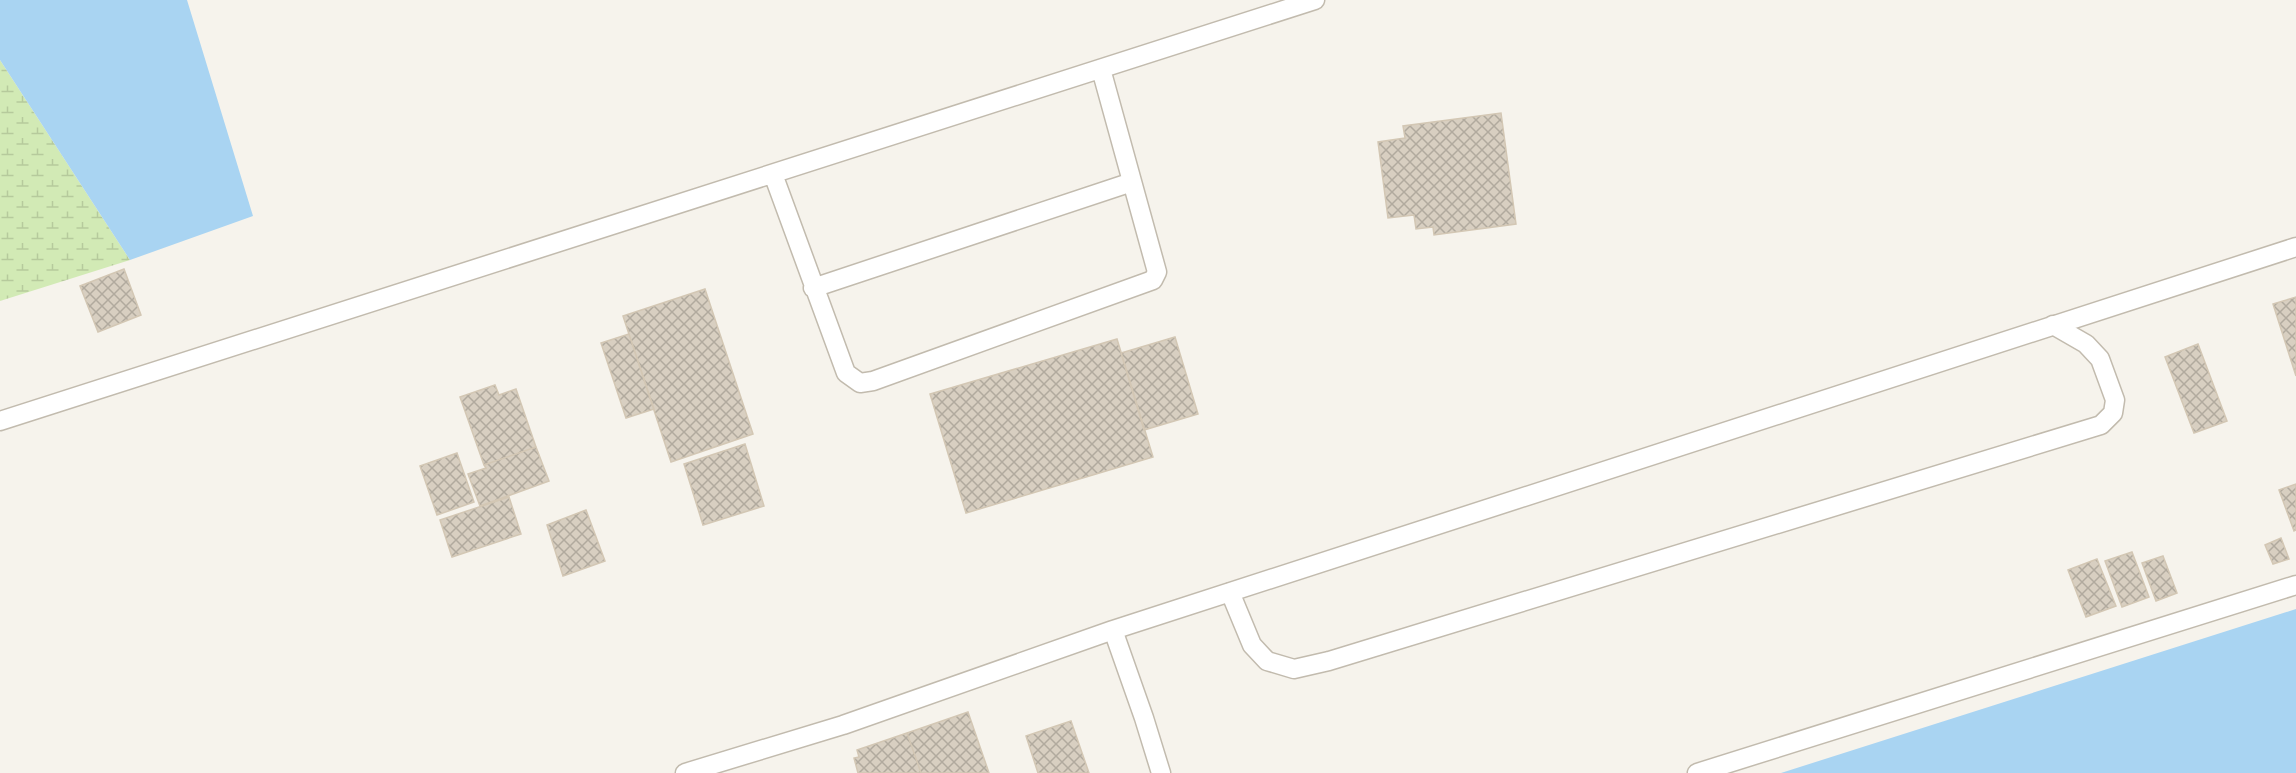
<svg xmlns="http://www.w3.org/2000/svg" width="2296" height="773" font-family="'DM Sans',sans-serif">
<defs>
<pattern id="wetland-marsh" width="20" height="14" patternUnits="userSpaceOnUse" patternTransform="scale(1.5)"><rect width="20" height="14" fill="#d2eab5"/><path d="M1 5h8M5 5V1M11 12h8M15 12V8" fill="none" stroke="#b6ca9c"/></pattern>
<pattern id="building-cross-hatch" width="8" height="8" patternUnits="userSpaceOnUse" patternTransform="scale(1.5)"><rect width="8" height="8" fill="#d8cfc1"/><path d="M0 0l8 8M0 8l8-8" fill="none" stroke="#b1aa9e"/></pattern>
</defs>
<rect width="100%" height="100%" fill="#f6f3ec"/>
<path fill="url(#wetland-marsh)" d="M 0,60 L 130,260 L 0,301 Z"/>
<path fill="#a9d4f2" d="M 0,0 L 187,0 L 253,216 L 130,260 L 0,60 Z
M 2296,609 L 2296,773 L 1781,773 Z"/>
<path fill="url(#building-cross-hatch)" stroke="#d3c7b4" stroke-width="1.5" d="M 1501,113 L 1516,224 L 1434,235 L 1433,227 L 1416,229 L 1414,215 L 1388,218 L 1378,142 L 1405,138 L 1403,126 Z
M 124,269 L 141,315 L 98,332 L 80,286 Z
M 705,289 L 753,434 L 671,462 L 623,316 Z
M 2296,297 L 2296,376 L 2273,304 Z
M 629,334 L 654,409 L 626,418 L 601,343 Z
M 1175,337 L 1198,414 L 1144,430 L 1121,353 Z
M 1117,339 L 1153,457 L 966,513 L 930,394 Z
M 2198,344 L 2227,421 L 2194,433 L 2165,357 Z
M 495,385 L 499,395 L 516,389 L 536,447 L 484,465 L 460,397 Z
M 745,444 L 764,506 L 703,525 L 684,464 Z
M 536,447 L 549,481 L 480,506 L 468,474 L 486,468 L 484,465 Z
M 457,453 L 474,502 L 437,515 L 420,466 Z
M 2296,484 L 2296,530 L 2294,531 L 2279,490 Z
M 509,497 L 521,534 L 452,557 L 440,520 Z
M 586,510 L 605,561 L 563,576 L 547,525 Z
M 2281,538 L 2289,559 L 2273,564 L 2265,545 Z
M 2132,552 L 2149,597 L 2122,607 L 2105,561 Z
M 2163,556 L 2177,593 L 2156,601 L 2142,563 Z
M 2097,559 L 2116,606 L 2086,617 L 2068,570 Z
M 968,712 L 989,773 L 921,773 L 907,733 Z
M 1071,721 L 1089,773 L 1038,773 L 1026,736 Z
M 907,733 L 921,773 L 858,773 L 854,758 L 859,757 L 857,750 Z"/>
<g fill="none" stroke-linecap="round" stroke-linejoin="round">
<defs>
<path id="lane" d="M 773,174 L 846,373 L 860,383 L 873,381 L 1153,280 L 1157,272 L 1101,69
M 813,288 L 1132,182
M 0,421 L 1315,0
M 1230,592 L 1252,645 L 1267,661 L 1294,669 L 1329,661 L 2101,425 L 2113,413 L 2115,400 L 2100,359 L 2086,344 L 2053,325
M 1113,630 L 1144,718 L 1161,773
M 685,773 L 843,725 L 1113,630 L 2296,247
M 1697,773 L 2296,585"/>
</defs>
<use href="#lane" stroke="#c2bbae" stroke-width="21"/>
<use href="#lane" stroke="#fff" stroke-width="18"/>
</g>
</svg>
